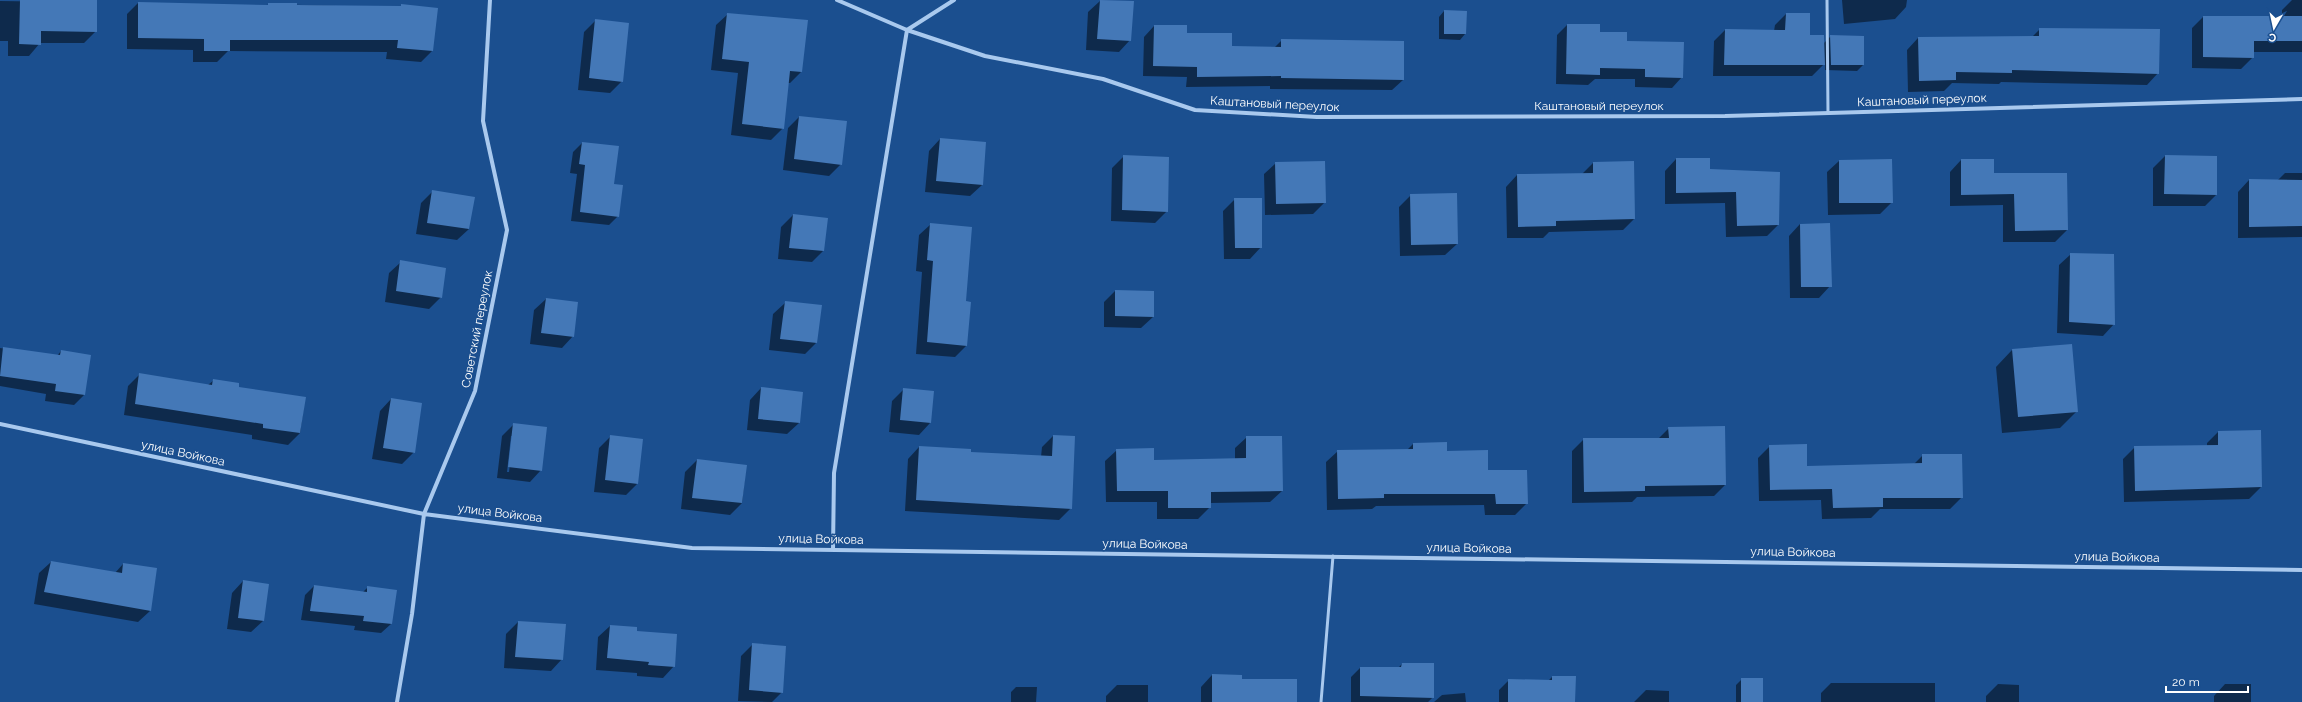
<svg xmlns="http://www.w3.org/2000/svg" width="2302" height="702" font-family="Raleway,sans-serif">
<rect width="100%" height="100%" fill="#1b4f8f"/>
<path fill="#0007" fill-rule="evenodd" d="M 69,0 L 96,0 L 96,31 L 84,43 L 40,43 L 29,56 L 8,56 L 8,41 L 0,41 L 0,1 L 67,2 Z
M 1842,0 L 1907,0 L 1906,7 L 1895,19 L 1844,24 Z
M 2292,0 L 2302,0 L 2302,52 L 2253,52 L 2253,57 L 2241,69 L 2192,68 L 2192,28 L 2203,17 L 2282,17 L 2282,10 Z
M 1100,1 L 1133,2 L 1130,40 L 1119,52 L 1086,50 L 1088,12 Z
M 138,3 L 266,6 L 269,4 L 436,9 L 432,51 L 421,62 L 386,59 L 387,52 L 228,51 L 217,62 L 193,62 L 193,50 L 127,49 L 127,14 Z
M 1444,11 L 1466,12 L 1465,34 L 1460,40 L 1439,39 L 1439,17 Z
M 728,14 L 801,72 L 790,83 L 788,83 L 783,128 L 771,140 L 731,135 L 738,73 L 711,70 L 716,25 Z
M 1786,14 L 1809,36 L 1823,44 L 1831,36 L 1863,65 L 1857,71 L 1825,70 L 1825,63 L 1812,76 L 1713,76 L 1714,41 L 1725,30 L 1774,31 L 1775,25 Z
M 596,20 L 622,81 L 610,93 L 578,90 L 584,32 Z
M 1567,25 L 1626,42 L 1682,77 L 1672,88 L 1635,87 L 1635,79 L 1595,79 L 1588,85 L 1556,84 L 1557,35 Z
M 1154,26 L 1231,47 L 1274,48 L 1282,40 L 1403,80 L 1392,90 L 1270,89 L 1270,86 L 1186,87 L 1187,77 L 1143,76 L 1144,37 Z
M 2040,29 L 2158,73 L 2147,85 L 2001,82 L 1999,84 L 1952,83 L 1944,91 L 1908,92 L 1907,50 L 1918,38 L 2032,37 Z
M 799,117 L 841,164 L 829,176 L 783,170 L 788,128 Z
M 940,139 L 982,185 L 970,196 L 925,192 L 929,151 Z
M 582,143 L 618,216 L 609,225 L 571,221 L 577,174 L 570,173 L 573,152 Z
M 1124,156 L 1167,211 L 1155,223 L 1111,221 L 1112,168 Z
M 2165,156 L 2216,157 L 2216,195 L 2205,206 L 2153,206 L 2153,168 Z
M 1676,159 L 1709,170 L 1778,225 L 1767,236 L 1726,237 L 1725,203 L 1665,204 L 1665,171 Z
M 1891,160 L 1892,202 L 1880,214 L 1828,215 L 1827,172 L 1839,161 Z
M 1961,160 L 1993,174 L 2067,230 L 2055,242 L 2003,242 L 2003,205 L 1950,206 L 1950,172 Z
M 1276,163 L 1325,202 L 1313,214 L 1265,215 L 1264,174 Z
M 1593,163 L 1634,219 L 1623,230 L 1549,232 L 1543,238 L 1507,238 L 1506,187 L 1517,175 L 1582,174 Z
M 2285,173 L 2302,173 L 2302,237 L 2238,238 L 2238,192 L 2249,180 L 2277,181 Z
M 433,191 L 469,229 L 457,240 L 416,234 L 421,203 Z
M 1411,195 L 1457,244 L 1445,255 L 1400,256 L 1399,207 Z
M 1235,199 L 1261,247 L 1250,259 L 1224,259 L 1223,211 Z
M 793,215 L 823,251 L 812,262 L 778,259 L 781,227 Z
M 931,224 L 965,302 L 966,346 L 955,357 L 916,354 L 922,272 L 916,271 L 919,235 Z
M 1800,224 L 1830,286 L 1819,298 L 1790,298 L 1789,236 Z
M 2071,254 L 2114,324 L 2103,336 L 2057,333 L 2059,265 Z
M 401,262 L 441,297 L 429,309 L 385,302 L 389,273 Z
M 1115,291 L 1153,292 L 1153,317 L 1141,328 L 1104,327 L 1104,302 Z
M 546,299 L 573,336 L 562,348 L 530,344 L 534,310 Z
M 785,303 L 816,343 L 805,354 L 769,350 L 773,314 Z
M 0,348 L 57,356 L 61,351 L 84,395 L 74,405 L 45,401 L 46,394 L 0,386 Z
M 2012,350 L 2077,411 L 2060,428 L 2002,433 L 1996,367 Z
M 140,374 L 208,385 L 214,380 L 238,388 L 305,398 L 300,433 L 288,445 L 252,439 L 252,435 L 124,415 L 128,386 Z
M 761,388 L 802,393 L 799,423 L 787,434 L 747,430 L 750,400 Z
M 904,389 L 933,392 L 930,423 L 919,435 L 889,432 L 892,401 Z
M 391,399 L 414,452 L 402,464 L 372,459 L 380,411 Z
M 514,424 L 541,470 L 530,482 L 497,478 L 502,436 ZM 511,436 L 513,436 L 509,472 L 507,472 Z
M 1669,428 L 1725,485 L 1714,496 L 1637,497 L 1632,502 L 1572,503 L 1572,451 L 1583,440 L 1658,439 Z
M 2218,432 L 2261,487 L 2249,499 L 2124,502 L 2123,459 L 2135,447 L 2207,446 L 2207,443 Z
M 611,436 L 637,484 L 626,495 L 594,492 L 599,448 Z
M 1053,436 L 1071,508 L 1059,520 L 905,511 L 908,459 L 919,447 L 970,453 L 1041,457 L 1042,447 Z
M 1247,437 L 1282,491 L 1270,502 L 1210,503 L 1210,507 L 1198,519 L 1157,519 L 1157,502 L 1106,502 L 1105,461 L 1117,450 L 1153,461 L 1235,460 L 1235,448 Z
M 1413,444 L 1487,471 L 1527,503 L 1515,515 L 1485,515 L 1484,505 L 1376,506 L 1372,509 L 1327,510 L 1326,462 L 1338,451 L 1407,450 Z
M 1770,446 L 1806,467 L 1914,464 L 1923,455 L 1962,497 L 1950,509 L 1880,509 L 1871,518 L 1822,519 L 1821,500 L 1759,501 L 1758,458 Z
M 697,460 L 746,466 L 742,503 L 730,515 L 681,509 L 685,472 Z
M 51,562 L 115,573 L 123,564 L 150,611 L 138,622 L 34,604 L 39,573 Z
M 243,581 L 263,621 L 251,632 L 227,629 L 232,593 Z
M 314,586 L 363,592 L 368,587 L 391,624 L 381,633 L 354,630 L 355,626 L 301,620 L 305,595 Z
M 518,622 L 562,659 L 551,671 L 504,668 L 506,634 Z
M 610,626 L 636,628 L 636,632 L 674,666 L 663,678 L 637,676 L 637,673 L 596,670 L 598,637 Z
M 752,645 L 782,692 L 772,702 L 738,701 L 741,656 Z
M 1402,664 L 1433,697 L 1428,702 L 1351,702 L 1351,677 L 1360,668 L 1398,668 Z
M 1212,675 L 1241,680 L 1296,702 L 1201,702 L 1201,687 Z
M 1552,677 L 1574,702 L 1499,702 L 1499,690 L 1509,680 L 1548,681 Z
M 1742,679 L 1762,702 L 1736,702 L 1736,685 Z
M 1831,683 L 1935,683 L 1935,702 L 1821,702 L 1821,693 Z
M 1998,684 L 2019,685 L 2019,702 L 1986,702 L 1986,696 Z
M 2225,684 L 2251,684 L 2251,702 L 2214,702 L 2214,696 Z
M 1117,685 L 1148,685 L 1148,702 L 1106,702 L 1106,696 Z
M 1016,687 L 1037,687 L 1036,702 L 1011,702 L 1011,692 Z
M 1646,690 L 1669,691 L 1669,702 L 1634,702 Z
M 1465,693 L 1466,702 L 1434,702 L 1442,695 Z"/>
<path fill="#4478b7" d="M 20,0 L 97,0 L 97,32 L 41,31 L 41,45 L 19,44 Z
M 1100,0 L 1134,1 L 1131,41 L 1097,39 Z
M 138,2 L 268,5 L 268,3 L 297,3 L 297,5 L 401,6 L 401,4 L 438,8 L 433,51 L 397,48 L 398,40 L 230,40 L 230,51 L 204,51 L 204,39 L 138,38 Z
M 1444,10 L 1467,11 L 1466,34 L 1444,34 Z
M 727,13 L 808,20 L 802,72 L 790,71 L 784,129 L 742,124 L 749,62 L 722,59 Z
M 1786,13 L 1810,13 L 1810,35 L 1824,35 L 1825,65 L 1724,65 L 1725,29 L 1785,30 Z
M 2203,16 L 2302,16 L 2302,41 L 2254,41 L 2254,58 L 2203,57 Z
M 595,19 L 629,23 L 623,82 L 589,78 Z
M 1567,24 L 1600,24 L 1600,32 L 1627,32 L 1627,41 L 1684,42 L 1683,78 L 1645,77 L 1645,69 L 1600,68 L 1600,75 L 1566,74 Z
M 1154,25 L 1187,25 L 1187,33 L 1232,33 L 1232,46 L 1281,47 L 1281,39 L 1404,41 L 1404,80 L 1281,78 L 1281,76 L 1197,77 L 1197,67 L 1153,66 Z
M 2039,28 L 2160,29 L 2159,74 L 2012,70 L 2012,73 L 1956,72 L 1956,80 L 1919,81 L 1918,37 L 2039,36 Z
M 1830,35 L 1864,36 L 1864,65 L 1831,65 Z
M 799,116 L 847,121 L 842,165 L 794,159 Z
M 940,138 L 986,142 L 983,185 L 936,181 Z
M 582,142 L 619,146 L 614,184 L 623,185 L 619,217 L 580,212 L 585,165 L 579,164 Z
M 1123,155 L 1169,157 L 1168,212 L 1122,210 Z
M 2165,155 L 2217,156 L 2217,195 L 2164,194 Z
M 1676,158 L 1710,158 L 1710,169 L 1780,172 L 1779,225 L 1737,226 L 1736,192 L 1676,193 Z
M 1892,159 L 1893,203 L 1839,203 L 1839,160 Z
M 1961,159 L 1994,159 L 1994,173 L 2067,173 L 2068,230 L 2015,231 L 2014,194 L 1961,195 Z
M 1325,161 L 1326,203 L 1276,204 L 1275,162 Z
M 1634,161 L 1635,219 L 1556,221 L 1556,226 L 1518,227 L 1517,174 L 1593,173 L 1593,162 Z
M 2249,179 L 2302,180 L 2302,226 L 2249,227 Z
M 432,190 L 475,197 L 469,229 L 427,223 Z
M 1457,193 L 1458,244 L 1411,245 L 1410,194 Z
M 1234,198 L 1262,198 L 1262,248 L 1235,248 Z
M 793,214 L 828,218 L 824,251 L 789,248 Z
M 930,223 L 972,227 L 966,301 L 971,302 L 967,346 L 927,342 L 933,261 L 927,260 Z
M 1830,223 L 1832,287 L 1801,287 L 1800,224 Z
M 2070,253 L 2114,254 L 2115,325 L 2069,322 Z
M 400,260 L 446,268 L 442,298 L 396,291 Z
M 1115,290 L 1154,291 L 1154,317 L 1115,316 Z
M 546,298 L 578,302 L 574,337 L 541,333 Z
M 785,301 L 822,305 L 817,343 L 780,339 Z
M 2072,344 L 2078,412 L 2018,417 L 2012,349 Z
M 3,347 L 60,355 L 61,350 L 91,355 L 85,395 L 55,391 L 56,384 L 0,376 Z
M 139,373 L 212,385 L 213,379 L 239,383 L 239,387 L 306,397 L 300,433 L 263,428 L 263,424 L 135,404 Z
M 761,387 L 803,392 L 800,423 L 758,419 Z
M 903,388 L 934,391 L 931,423 L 900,420 Z
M 391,398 L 422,403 L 415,453 L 383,448 Z
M 513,423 L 547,427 L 542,471 L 508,467 Z
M 1725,426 L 1726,485 L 1645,486 L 1645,491 L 1584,492 L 1583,438 L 1669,438 L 1668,427 Z
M 2261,430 L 2262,487 L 2135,491 L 2134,446 L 2218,445 L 2218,431 Z
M 610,435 L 643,439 L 638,484 L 605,480 Z
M 1053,435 L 1075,436 L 1072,509 L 916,500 L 919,446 L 971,449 L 971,452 L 1052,456 Z
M 1246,436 L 1282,436 L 1283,491 L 1211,492 L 1211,508 L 1168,508 L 1168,491 L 1117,491 L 1116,449 L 1154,448 L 1154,460 L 1246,458 Z
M 1447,442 L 1447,451 L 1488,450 L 1488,470 L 1527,470 L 1528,504 L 1496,504 L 1495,494 L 1384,494 L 1384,498 L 1338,499 L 1337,450 L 1413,449 L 1413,443 Z
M 1807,444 L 1807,466 L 1922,463 L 1922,454 L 1962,454 L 1963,498 L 1883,498 L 1883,507 L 1833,508 L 1832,489 L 1770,490 L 1769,445 Z
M 697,459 L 747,465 L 742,503 L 692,498 Z
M 51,561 L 122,573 L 123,563 L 157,568 L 151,611 L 44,592 Z
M 243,580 L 269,584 L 264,621 L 238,618 Z
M 314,585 L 367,592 L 367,586 L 397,590 L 392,624 L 363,621 L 364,616 L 310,611 Z
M 518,621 L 566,624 L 563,660 L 515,657 Z
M 610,625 L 637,627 L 637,631 L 677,634 L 675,667 L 648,665 L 649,662 L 607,658 Z
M 752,643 L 786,646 L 783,693 L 749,690 Z
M 1402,663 L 1434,663 L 1434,698 L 1360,696 L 1360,667 L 1401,667 Z
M 1212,674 L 1242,675 L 1242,679 L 1297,679 L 1297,702 L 1212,702 Z
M 1552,676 L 1576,676 L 1575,702 L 1508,702 L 1508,679 L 1552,680 Z
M 1741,678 L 1763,678 L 1763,702 L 1741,702 Z"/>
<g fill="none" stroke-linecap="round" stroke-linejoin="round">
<path stroke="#a9c9ee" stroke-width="3" d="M 1827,0 L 1828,113
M 1321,702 L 1333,556"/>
<path stroke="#a9c9ee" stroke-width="4" d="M 837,0 L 907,30 L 985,56 L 1103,79 L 1195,110 L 1317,117 L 1725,116 L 2302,99
M 0,424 L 424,514 L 692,548 L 2302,570
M 833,550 L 834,473 L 907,30 L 954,0
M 397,702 L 412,614 L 424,514 L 475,391 L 507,230 L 483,121 L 490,0"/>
</g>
<g text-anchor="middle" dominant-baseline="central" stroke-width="3" stroke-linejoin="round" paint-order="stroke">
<g font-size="12" fill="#fff" stroke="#1b4f8f">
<text transform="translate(1922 100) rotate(-2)">Каштановый переулок</text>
<text transform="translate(1275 104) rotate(3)">Каштановый переулок</text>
<text x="1599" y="106">Каштановый переулок</text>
<text transform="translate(477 329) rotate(-79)">Советский переулок</text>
<text transform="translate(183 453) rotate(12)">улица Войкова</text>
<text transform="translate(500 513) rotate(7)">улица Войкова</text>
<text transform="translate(821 539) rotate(1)">улица Войкова</text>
<text transform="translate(1145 544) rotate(1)">улица Войкова</text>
<text transform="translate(1469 548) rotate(1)">улица Войкова</text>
<text transform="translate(1793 552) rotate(1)">улица Войкова</text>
<text transform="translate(2117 557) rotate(1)">улица Войкова</text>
</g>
</g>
<g transform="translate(2274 28) rotate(189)" stroke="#1b4f8f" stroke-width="3" paint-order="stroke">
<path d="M0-3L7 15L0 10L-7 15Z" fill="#ffffff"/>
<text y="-6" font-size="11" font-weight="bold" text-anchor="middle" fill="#ffffff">С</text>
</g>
<path d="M2166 686v6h82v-6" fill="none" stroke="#ffffff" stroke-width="2"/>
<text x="2172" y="686" font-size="12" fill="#ffffff" stroke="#1b4f8f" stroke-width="3" paint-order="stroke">20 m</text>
</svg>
